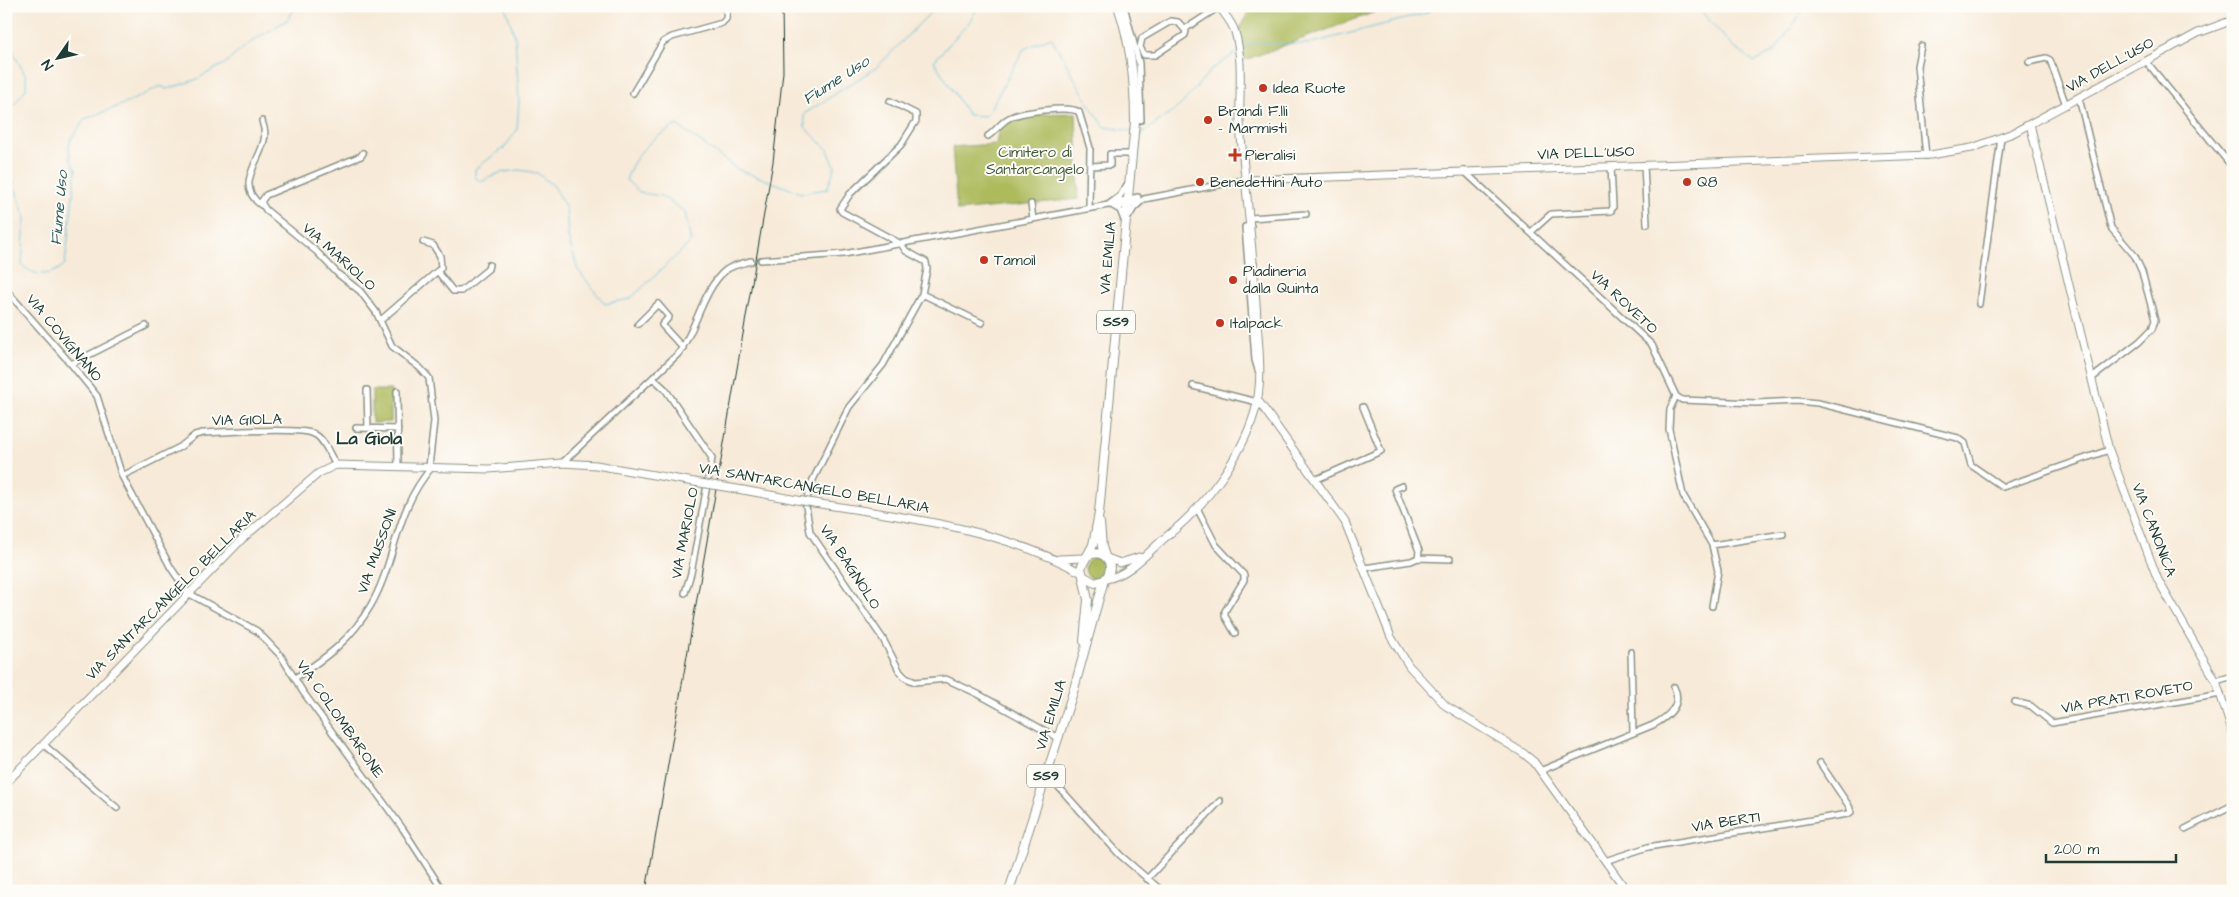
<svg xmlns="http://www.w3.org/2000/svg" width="2239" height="897" font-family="'Architects Daughter',sans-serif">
<rect width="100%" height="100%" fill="#fdfcf7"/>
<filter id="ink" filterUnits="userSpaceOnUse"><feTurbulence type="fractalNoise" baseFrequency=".02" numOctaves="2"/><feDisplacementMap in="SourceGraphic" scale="10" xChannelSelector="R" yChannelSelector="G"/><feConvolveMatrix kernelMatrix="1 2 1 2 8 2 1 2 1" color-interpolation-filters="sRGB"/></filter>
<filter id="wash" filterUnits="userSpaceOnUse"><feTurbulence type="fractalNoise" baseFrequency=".0096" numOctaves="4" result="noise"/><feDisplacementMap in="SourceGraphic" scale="20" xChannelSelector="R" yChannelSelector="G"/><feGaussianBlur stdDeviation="1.12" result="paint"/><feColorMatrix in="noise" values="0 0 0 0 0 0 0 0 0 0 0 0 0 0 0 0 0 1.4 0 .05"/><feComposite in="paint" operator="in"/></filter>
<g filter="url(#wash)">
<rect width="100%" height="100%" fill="#f7ead8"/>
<path fill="#adbb5d" stroke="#667c48" d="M 1251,6 L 1391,6 L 1245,60 L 1236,37 Z
M 1076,113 L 1079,199 L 957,211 L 952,147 L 996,144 L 999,126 L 1015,115 Z
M 372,390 L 391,390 L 391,422 L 372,423 Z
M1085 568a11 11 0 1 1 22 0a11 11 0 1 1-22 0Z"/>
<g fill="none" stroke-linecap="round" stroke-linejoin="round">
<path stroke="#5dc1db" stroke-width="1" d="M 505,6 L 515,37 L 519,101 L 517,130 L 505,147 L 475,169 L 475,177 L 481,182 L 499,173 L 519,170 L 537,173 L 554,186 L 566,208 L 568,237 L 578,270 L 605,304 L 630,299 L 691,242 L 685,212 L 661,196 L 641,193 L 626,180 C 636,151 651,139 677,125 L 737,169 L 801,193 L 827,189 L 835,167 L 828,150 L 805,127 L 804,114 L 877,67 L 931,12 L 939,6
M 979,6 L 970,21 L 934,61 L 968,115 L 986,116 L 1024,49 L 1051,37 L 1092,109 L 1105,127 L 1131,131
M 1690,6 L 1701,11 L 1733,47 L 1755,62 L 1775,51 L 1806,6
M 6,40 L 26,76 L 26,89 L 6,115
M 1241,50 L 1252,43 L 1308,44 L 1424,14 L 1437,6
M 6,119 L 12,178 L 25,218 L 22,265 C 35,278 53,276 65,264 L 76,170 L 70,158 L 69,146 L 71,139 L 85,119 L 129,102 L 160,86 L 167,89 L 195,80 L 226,63 L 246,45 L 287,20 L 297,6
M 1138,132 L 1144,132 L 1180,106 L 1211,70 L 1236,53"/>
</g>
</g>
<g filter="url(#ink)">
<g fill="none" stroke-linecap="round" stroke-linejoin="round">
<defs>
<path id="street" d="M 1124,6 L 1139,63 L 1141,120
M 1171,21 L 1178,22 L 1186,31 L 1185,35 L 1155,55 L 1144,55 L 1140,47 L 1142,38 Z
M 1185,29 L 1219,7
M 1921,46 L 1917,66 L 1926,156
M 2146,61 L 2233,168
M 2029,62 L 2046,58 L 2050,60 L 2066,105
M 633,93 L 663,42 L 672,37 L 722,23 L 726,19 L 727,6
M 2079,98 L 2111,228 L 2135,256 L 2142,272 L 2155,320 L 2152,329 L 2139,342 L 2092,378
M 890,101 L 916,114 L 916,121 L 901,145 L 850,194 L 840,209 L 842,212 L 901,244 L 906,251 L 926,262 L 927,269 L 922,294 L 883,365 L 849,407 L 809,488 L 806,506 L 810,532 L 883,639 L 900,672 L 906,678 L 915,682 L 946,679 L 978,694 L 1058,738
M 988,136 C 996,131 1001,122 1009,118 C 1020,112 1069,105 1079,112 L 1090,148 L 1089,208
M 363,153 L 361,156 L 266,195 L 261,202 L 266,210 L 317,252 L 338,274 L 360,291 L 376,312 L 392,346 L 420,368 L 429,378 L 434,421 L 429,467
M 1644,165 L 1647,224
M 1090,166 L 1110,165 L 1110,154 L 1132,154
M 1464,171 L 1652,345 L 1676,396 L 1670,409 L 1669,429 L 1683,495 L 1712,545 L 1718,571 L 1712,606
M 1114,203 L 1138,197
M 1031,204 L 1033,219
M 261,205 C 234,185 260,162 264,140 C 266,133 264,127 262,121
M 1109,205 L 1121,206 L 1141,201
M 1113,206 L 1120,210 L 1124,220
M 1128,218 L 1134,208 L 1144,199 L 1239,181
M 1250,218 L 1306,214
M 1251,226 L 1245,227 L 1248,264 L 1254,264
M 1531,232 L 1551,214 L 1611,211 L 1613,207 L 1611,166
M 761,260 L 844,254 L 1108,205 L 1120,196 L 1128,183
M 1248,264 L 1251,304 L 1254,303
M 438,272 L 453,291 L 461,291 L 488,269 L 489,265
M 6,290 L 71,364 L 97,396 L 122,476 L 171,568 L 188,593 L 257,631 L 281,656 L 303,692 L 403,829 L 443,891
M 922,294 L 982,323
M 1251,304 L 1255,360 L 1258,370
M 1979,304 L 2001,138
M 381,320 L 441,268 L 440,256 L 433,245 L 423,242
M 638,324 L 658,304 L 669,317 L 662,325 L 683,348
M 71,364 L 146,326
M 653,378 L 665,389 L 712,458 L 691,573 L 685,593
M 1193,386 L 1257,402
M 367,390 L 368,428
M 397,391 L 398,466
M 1676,396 L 1682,400 L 1756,403 L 1797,401 L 1818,403 L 1958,438 L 1965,443 L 1971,465 L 2003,487 L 2109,450
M 356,428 L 398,429
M 562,463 L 678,354 C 696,331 703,288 726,270 C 733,265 743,263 751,261
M 122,476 L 180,447 L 195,435 L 203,433 C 222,432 302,427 314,434 C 324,438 330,456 336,465
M 1315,480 L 1381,451 L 1363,407
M 1402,486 L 1395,489 L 1419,551 L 1418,558
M 1197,508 L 1216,545 L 1244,575 L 1244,580 L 1225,611 L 1225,616 L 1235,633
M 1712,545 L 1783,534
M 1364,568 L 1411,561 L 1418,558 L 1450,559
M 1631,652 L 1633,733
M 295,678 C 327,657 351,640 371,605 C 397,559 394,511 432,467
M 2216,681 L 2233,676
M 2015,702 L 2031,706 L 2052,723 L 2221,694
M 43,744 L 117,808
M 1540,771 L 1653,725 C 1668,717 1683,705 1674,687
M 1047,774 L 1120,855 L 1162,891
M 2185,829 L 2233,805
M 1605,861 L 1648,847 L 1848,814 L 1851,812 L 1849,806 L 1820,763
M 1147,879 L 1220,801
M 2224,891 L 2233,885"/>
<path id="secondary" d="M 2030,124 L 2109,450 L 2158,580 L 2216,681 L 2233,734
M 1247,180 L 1930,155 L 1972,148 L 2013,133 L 2198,33 L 2233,20
M 1257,399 L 1345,522 L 1391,637 L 1409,666 L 1446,706 L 1523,753 L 1534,762 L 1627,891
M 743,490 L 797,500
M 814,503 C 904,517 1000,528 1082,573
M 1107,558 L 1120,563 L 1139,557
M 1059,559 L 1084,558
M 1106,579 C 1130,575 1149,551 1167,536 C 1204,507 1242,457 1255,411 C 1263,382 1259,351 1257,321 C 1254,259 1247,198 1241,137 C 1237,102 1245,66 1235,32 C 1232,22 1224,14 1219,6
M 6,783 L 241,540 L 319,473 L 336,465 L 489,469 L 562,463 L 596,465 L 694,482"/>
<path id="primary" d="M 1100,523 L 1102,547 L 1105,556
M 1087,556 L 1093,545 L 1099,513 L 1135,122 C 1135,82 1131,44 1118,6
M 1083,576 L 1088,600 L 1084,641
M 1009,891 L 1074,689 L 1104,580 C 1118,567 1105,546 1087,556 L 1081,568 L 1083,576 L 1095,583 L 1104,580"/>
</defs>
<use href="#street" stroke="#8b9486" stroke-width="8"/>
<use href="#secondary" stroke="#8b9486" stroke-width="9"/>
<use href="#primary" stroke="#8b9486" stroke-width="10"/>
<use href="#street" stroke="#fff" stroke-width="5"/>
<use href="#secondary" stroke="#fff" stroke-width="7"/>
<use href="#primary" stroke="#fff" stroke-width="8"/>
<path stroke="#1f3d34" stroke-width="1" d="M 646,891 L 773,162 L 783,72 L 782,6"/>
<defs>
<path id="secondary-bridge" d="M 694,482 L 743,490
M 797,500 L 814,503"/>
</defs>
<use href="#secondary-bridge" stroke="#8b9486" stroke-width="9" stroke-linecap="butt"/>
<use href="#secondary-bridge" stroke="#fff" stroke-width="7"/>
</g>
</g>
<g fill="#c8321e" stroke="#fdfcf7" stroke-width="2">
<circle cx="1263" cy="88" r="5"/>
<circle cx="1208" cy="120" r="5"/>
<path d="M1232.5 147.5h5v5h5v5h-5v5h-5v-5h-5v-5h5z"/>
<circle cx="1200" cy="182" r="5"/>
<circle cx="1687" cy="182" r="5"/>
<circle cx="984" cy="260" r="5"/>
<circle cx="1233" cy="280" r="5"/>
<circle cx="1220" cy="323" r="5"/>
</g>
<g text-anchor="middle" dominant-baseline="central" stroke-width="4" stroke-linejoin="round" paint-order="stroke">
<g fill="#fdfcf7" stroke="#62766e" stroke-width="1">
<rect x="1097" y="310.5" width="38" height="23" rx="4"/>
<rect x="1027" y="764.5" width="38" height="23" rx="4"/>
</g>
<g font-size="14" font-weight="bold" fill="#1f3d34">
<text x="1116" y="322">SS9</text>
<text x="1046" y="776">SS9</text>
</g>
<g font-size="15" fill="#1f3d34" stroke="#fdfcf7">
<text transform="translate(2110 65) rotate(-29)">VIA DELL'USO</text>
<text transform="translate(1586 153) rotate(-2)">VIA DELL'USO</text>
<text transform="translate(339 257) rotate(42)">VIA MARIOLO</text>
<text transform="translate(1108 258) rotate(-85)">VIA EMILIA</text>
<text transform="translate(1624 302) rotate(43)">VIA ROVETO</text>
<text transform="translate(64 338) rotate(50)">VIA COVIGNANO</text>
<text transform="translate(247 420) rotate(-1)">VIA GIOLA</text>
<text transform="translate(814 488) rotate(10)">VIA SANTARCANGELO BELLARIA</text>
<text transform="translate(2154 530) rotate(69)">VIA CANONICA</text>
<text transform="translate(685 533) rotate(-79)">VIA MARIOLO</text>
<text transform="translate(377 551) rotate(-70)">VIA MUSSONI</text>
<text transform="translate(850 567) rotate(57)">VIA BAGNOLO</text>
<text transform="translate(171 595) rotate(-45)">VIA SANTARCANGELO BELLARIA</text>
<text transform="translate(2127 697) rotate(-10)">VIA PRATI ROVETO</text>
<text transform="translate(1051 715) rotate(-73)">VIA EMILIA</text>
<text transform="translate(340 719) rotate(55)">VIA COLOMBARONE</text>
<text transform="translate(1726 822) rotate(-9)">VIA BERTI</text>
</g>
<g font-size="15" fill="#1f3d34" stroke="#fdfcf7" text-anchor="start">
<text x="1273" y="88">Idea Ruote</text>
<text x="1218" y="111">Brandi F.lli<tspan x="1218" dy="17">- Marmisti</tspan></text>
<text x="1245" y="155">Pieralisi</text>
<text x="1210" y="182">Benedettini Auto</text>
<text x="1697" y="182">Q8</text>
<text x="994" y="260">Tamoil</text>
<text x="1243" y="271">Piadineria<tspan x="1243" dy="17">dalla Quinta</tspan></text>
<text x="1230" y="323">Italpack</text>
</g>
<g font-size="15" fill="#425c3e" stroke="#fdfcf7">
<text x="1035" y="152">Cimitero di<tspan x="1035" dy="17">Santarcangelo</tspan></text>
</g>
<g font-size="16" font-style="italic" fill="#2e5e5e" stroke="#fdfcf7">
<text transform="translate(836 80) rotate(-33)">Fiume Uso</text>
<text transform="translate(59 208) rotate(-85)">Fiume Uso</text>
</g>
<g font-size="18" font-weight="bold" fill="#1f3d34" stroke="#fdfcf7">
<text x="369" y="438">La Giola</text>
</g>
</g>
<rect width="2239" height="897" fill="none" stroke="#fdfcf7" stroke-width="25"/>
<g transform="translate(58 58) rotate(236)" stroke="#fdfcf7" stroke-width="4" paint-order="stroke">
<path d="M0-4L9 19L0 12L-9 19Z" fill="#1f3d34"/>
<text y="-8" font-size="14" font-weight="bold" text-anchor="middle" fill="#1f3d34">N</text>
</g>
<path d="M2046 854v8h130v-8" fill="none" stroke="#1f3d34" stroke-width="2.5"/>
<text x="2054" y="854" font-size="15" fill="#1f3d34" stroke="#fdfcf7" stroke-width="4" paint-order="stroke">200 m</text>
</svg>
